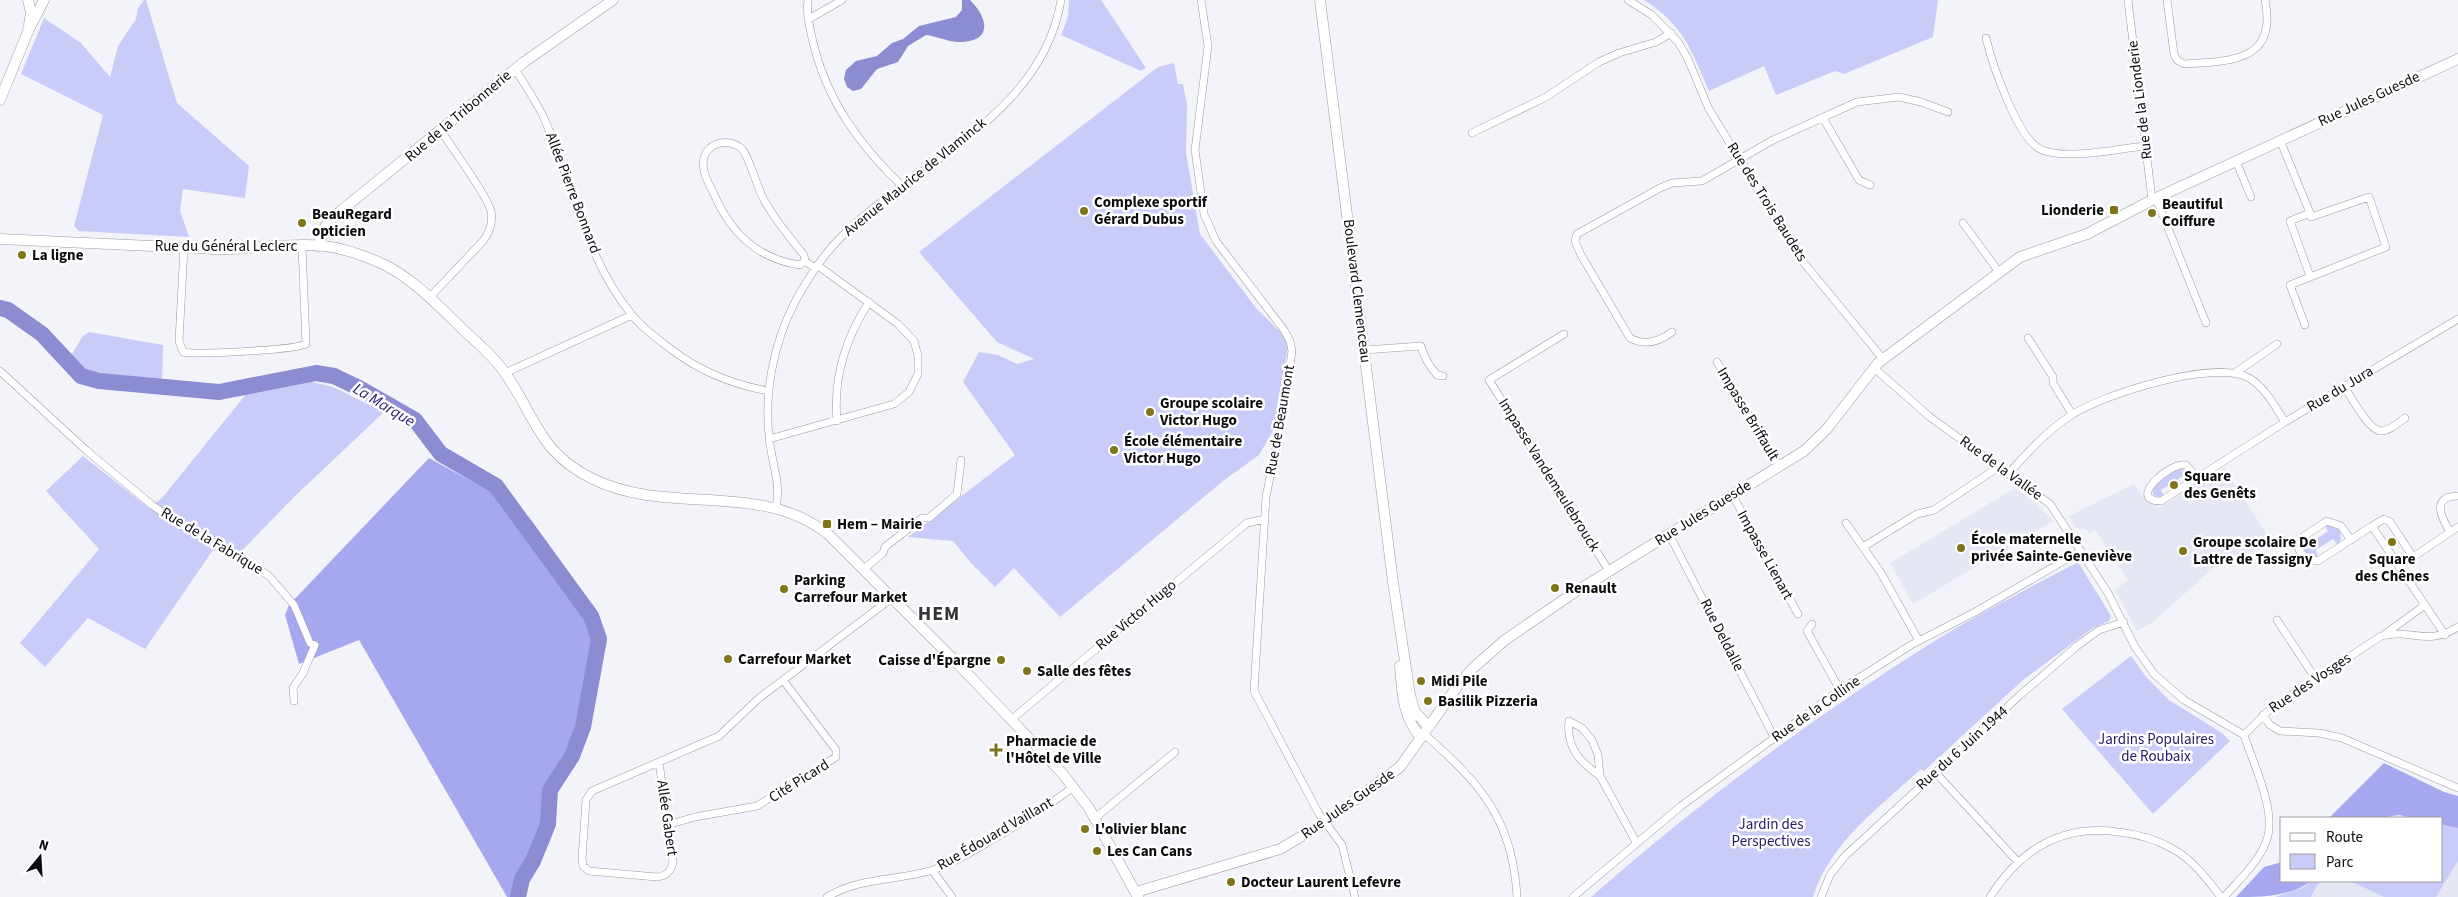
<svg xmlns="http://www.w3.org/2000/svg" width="2458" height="897" font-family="'Source Sans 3',sans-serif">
<rect width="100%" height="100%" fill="#f3f3fa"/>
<path fill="#e6e7f4" d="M 2224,467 L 2271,541 L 2233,567 L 2221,561 L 2153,622 L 2137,631 L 2115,590 L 2128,580 L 2095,530 L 2090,533 L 2085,529 L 2076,528 L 2069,516 L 2134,484 L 2148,503 L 2160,507 Z
M 2015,488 L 2037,504 L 2053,521 L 1913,604 L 1890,563 Z
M 2458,861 L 2458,897 L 2436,897 Z
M 2324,881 L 2350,881 L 2384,897 L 2311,897 L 2318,884 Z"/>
<path fill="#c9ccf9" d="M 144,0 L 146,0 L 177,103 L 249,166 L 245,198 L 183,189 L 180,211 L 189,237 L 79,231 L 74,226 L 103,115 L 21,74 L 44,18 L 81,43 L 110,77 L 118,46 L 136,19 L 138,8 Z
M 1069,0 L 1101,0 L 1146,68 L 1141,71 L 1061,35 L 1068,17 Z
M 1644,0 L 1938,0 L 1933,37 L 1844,74 L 1835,71 L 1776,95 L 1764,66 L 1709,91 C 1691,50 1684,25 1644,0 Z
M 1174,63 L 1178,84 L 1183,84 L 1187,105 L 1186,153 L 1200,234 L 1256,308 L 1286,338 L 1288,346 L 1274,429 L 1259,455 L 1223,481 L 1060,617 L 1014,568 L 995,587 L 970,562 L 953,541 L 908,537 L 1015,455 L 963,382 L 979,352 L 998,355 L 1017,364 L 1034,359 L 997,342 L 919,252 L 1158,67 Z
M 89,332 L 163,345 L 162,385 L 99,379 L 82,373 L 68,360 L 83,336 Z
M 308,381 L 333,387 L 384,412 L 294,497 L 234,559 L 213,550 L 145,649 L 88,618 L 45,667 L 20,643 L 99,549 L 46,491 L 83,456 L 149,508 L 162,498 L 247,393 Z
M 2179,468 L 2188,471 L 2188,480 L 2183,476 L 2161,490 L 2164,496 L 2160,497 L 2153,495 L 2153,485 Z
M 2327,525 L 2336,526 L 2340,531 L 2341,540 L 2337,544 L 2333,539 L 2316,550 L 2318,557 L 2307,555 L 2302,544 L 2307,538 L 2311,543 L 2328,531 L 2325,526 Z
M 2078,562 L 2111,616 L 2109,621 L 2093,628 L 2023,680 L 1924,771 L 1921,769 C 1881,806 1830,842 1813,897 L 1591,897 C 1698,803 1812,718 1933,642 C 1980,613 2029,588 2078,562 Z
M 2131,656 L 2147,678 L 2169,700 L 2222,733 L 2230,741 L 2153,814 L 2062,709 Z
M 2442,825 L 2458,828 L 2458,861 L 2436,897 L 2384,897 L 2350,881 L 2442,881 Z
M 2311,881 L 2324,881 L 2318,884 L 2311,897 L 2275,897 L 2304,887 Z"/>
<path fill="#a6a8ef" d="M 429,458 L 491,492 L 512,520 L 531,520 L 560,560 L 602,627 L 600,662 L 581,750 L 562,776 L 553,792 L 546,845 L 525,888 L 525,897 L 507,897 L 359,640 L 299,664 L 285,615 L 289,605 Z
M 2384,763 L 2444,792 L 2458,796 L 2458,828 L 2442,825 L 2442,818 L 2414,818 L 2399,815 L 2381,818 L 2329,818 Z
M 2282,862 L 2282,881 L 2311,881 C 2290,897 2262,897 2236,897 L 2264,867 Z"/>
<path fill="#8b8cd1" d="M 962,0 L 970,0 C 990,20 992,43 957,42 C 946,41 936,36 926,35 L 908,46 L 898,62 L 877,69 L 861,89 L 853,91 L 847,87 L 844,79 L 846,70 L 856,61 L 877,56 L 892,43 L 903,39 L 919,26 L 956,17 L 962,10 Z"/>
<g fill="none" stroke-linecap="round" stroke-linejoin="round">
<path stroke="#8b8cd1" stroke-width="16" d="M 0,308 L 8,310 L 42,334 L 81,376 L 99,381 L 219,392 L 316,373 L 334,376 L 359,388 L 415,420 L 441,454 L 496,486 L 591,616 L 599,639 L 583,727 L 572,756 L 550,790 L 548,824 L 533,861 L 522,879 L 518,897"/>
<defs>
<path id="street" d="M 808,0 C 806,14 810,29 813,42 C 827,101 860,146 903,187
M 1201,0 L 1208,46 L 1195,150 L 1204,214 L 1216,241 L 1284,330 L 1290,341 L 1292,351 L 1285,402 L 1266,497 L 1254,691 L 1319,814 L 1342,845 L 1355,897
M 1628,0 L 1652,15 L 1678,42 L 1687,57 L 1709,109 L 1784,233 L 1804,263 L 1883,359
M 2128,0 L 2152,200
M 2167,0 L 2174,54 L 2177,60 L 2184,64 C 2230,61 2278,62 2265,0
M 809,19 L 842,0
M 1986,38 C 1992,63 2018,141 2042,150 C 2068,160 2117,149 2145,146
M 515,69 C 525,85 536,101 544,118 C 573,184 585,258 632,315 C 643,329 658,339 672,350 C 700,371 734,385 769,391
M 1823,118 L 1859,180 L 1870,185
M 1472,133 L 1546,97 L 1599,62 L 1619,53 L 1656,42 L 1671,33
M 2280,140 L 2310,213
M 2236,161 L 2251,197
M 2156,198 L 2206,323
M 1963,223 L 1999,272
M 184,247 L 179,341 L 183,352 C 196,355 295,350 306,344 L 302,246
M 805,261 L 800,265 C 758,259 730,232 714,194 C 710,186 705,178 704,170 C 702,162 704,154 709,149 C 718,140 732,141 741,148 C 749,155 757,188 764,200 C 775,220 789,237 804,255 L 805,261 L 815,268
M 429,298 L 483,241 C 490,232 493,222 491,211 C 487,195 452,148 441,131
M 2305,325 L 2290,285 L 2386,247 L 2369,197 L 2311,217 L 2310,213 L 2290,221 L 2310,276
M 1672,332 C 1659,342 1645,346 1630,338 L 1581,255 L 1575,241 L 1577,234 L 1660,188 L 1672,183 L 1702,181 L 1771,141 L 1857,102 L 1899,97 L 1921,102 L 1948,112
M 1564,334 L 1489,380 L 1609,571
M 2028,338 L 2053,377 L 2053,383 L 2072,414
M 1364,350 L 1421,346 C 1424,358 1429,366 1437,375 L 1443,376
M 1717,362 L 1779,466
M 1874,368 L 1930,417 L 2050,504 L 2108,593 L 2135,647 L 2154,674 L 2184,700 L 2244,735 C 2253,764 2278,812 2266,842 C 2258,863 2239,880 2224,897
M 0,371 L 87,451 L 152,505 L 179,524 L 247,561 L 269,576 L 294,605 L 310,643 L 315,645 L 303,673 L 293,688 L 294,701
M 505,373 L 632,315
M 2235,373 L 2277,344
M 2344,386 C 2351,397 2369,431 2381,431 C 2390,431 2399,422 2405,418
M 837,421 C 833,377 845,339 869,302
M 769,439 L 894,404 L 909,392 L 918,374 L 918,356 L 914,341 L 898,324 L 817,265
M 2009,473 C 2028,452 2047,431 2070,416 C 2103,394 2215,359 2249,378 C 2266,388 2275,407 2285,422 L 2458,319
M 2197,478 L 2186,465 C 2169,462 2126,501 2161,501 L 2285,422
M 1733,496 L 1798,614
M 776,507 C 781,485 773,467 770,444 C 763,397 773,344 795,302 C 809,276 825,252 846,232 C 921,160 1043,113 1061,0
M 1846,523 L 1881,573 L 1919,641
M 2372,526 L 2384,519 L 2390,522 L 2413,557 L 2399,566
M 2450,532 C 2442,519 2430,496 2458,496
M 1669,534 L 1774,737
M 2351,540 L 2341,526 L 2327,521 L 2304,536 L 2299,550 L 2307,559 L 2318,561 L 2372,526 L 2445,635
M 1863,547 L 1917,514 L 1934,510 L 2000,466
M 2413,557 L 2458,527
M 864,569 L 883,553 L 885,547 L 922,518 L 929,518 L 957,494 L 961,460
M 2277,620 L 2315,678
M 1812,624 L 1807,631 L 1840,690
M 2385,634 L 2425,605
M 2263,715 L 2270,725 L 2280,731 L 2319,733 L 2342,738 L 2458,788
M 1012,719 L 1247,523 L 1265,519
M 1424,734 C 1480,783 1513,819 1517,897
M 2244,735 L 2269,710 L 2381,636 C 2412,628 2426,647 2458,627
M 659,762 L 673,862 C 671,871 667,876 657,877 L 589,871 L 583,866 L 582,859 L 586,800 L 592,791 L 719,736 L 758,699 L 892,598
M 1935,772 L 2018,862
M 1600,776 C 1580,762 1566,748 1569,721 L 1582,728 L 1592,740 L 1598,755 L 1600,776 L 1636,842
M 1095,818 L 1175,752
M 667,825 L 695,817 L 757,806 L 836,757 L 836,750 L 783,680
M 932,870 L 952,897
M 827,897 C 860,877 897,881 933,870 C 952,864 970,853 987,843 C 1017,825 1046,808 1073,787
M 1573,897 L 1681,806 L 1840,690 L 1911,645 L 1975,612 L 2081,551
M 1821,897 L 1830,875 L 1845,856 L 2019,696 L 2077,646 L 2099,630 L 2124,622
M 1990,897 C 2020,850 2061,824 2118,832 C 2137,834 2156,839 2173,849 C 2193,860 2207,879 2221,897"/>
<path id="secondary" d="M 28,0 L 31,13 L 29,25
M 1320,0 L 1393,582 L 1410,695 L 1415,712 L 1429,727
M 0,100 L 29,29 L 44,0
M 0,239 C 72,242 144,246 216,249 C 252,250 289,242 324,246 C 344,248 365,256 383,264 C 416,280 443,311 470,336 C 482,347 496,359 505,373 C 536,417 539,453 593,479 C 668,516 759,480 828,534 L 959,665 L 1062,773 L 1089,808 L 1138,897
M 318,246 L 325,227 L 332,218 L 524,62 L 613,0
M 1400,666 C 1402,693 1403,717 1421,738
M 1136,892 L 1280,849 L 1319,826 L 1400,767 L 1459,684 L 1473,668 L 1505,640 L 1572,594 L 1804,451 L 1826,430 L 1878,363 L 2020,257 L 2087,234 L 2156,198 L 2458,59"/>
</defs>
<use href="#street" stroke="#9a9aa0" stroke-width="8"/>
<use href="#secondary" stroke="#9a9aa0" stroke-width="11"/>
<use href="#street" stroke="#fff" stroke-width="7"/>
<use href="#secondary" stroke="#fff" stroke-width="10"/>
</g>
<g fill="#7f7518" stroke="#fff" stroke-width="2">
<rect x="2109" y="205" width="10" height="10" rx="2.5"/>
<circle cx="1084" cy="211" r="5"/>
<circle cx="2152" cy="213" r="5"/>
<circle cx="302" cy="223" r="5"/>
<circle cx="22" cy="255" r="5"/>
<circle cx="1150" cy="412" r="5"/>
<circle cx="1114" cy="450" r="5"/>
<circle cx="2174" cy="485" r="5"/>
<rect x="822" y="519" width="10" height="10" rx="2.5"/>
<circle cx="2392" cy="542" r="5"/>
<circle cx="1961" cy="548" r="5"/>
<circle cx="2183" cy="551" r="5"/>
<circle cx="1555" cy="588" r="5"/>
<circle cx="784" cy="589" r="5"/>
<circle cx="728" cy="659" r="5"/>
<circle cx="1001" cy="660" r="5"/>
<circle cx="1027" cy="671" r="5"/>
<circle cx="1421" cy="681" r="5"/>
<circle cx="1428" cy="701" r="5"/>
<path d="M993.5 742.5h5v5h5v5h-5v5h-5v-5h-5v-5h5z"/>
<circle cx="1085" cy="829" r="5"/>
<circle cx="1097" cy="851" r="5"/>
<circle cx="1231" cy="882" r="5"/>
</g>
<g text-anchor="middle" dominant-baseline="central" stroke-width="5" stroke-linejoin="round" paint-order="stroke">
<g font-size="15" fill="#0c0c0e" stroke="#fff">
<text transform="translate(2369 99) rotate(-25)">Rue Jules Guesde</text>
<text transform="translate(2140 100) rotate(-97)">Rue de la Lionderie</text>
<text transform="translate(458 116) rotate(-40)">Rue de la Tribonnerie</text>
<text transform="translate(915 177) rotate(-39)">Avenue Maurice de Vlaminck</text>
<text transform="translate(573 193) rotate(69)">Allée Pierre Bonnard</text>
<text transform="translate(1767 202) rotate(58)">Rue des Trois Baudets</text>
<text x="226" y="246">Rue du Général Leclerc</text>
<text transform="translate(1357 291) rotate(83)">Boulevard Clemenceau</text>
<text transform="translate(2340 389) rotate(-31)">Rue du Jura</text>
<text transform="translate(1748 414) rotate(59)">Impasse Briffault</text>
<text transform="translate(1280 420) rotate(-80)">Rue de Beaumont</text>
<text transform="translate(2001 468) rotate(36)">Rue de la Vallée</text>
<text transform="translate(1549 475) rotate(58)">Impasse Vandemeulebrouck</text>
<text transform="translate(1703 513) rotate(-32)">Rue Jules Guesde</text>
<text transform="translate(212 541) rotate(31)">Rue de la Fabrique</text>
<text transform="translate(1765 555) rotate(61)">Impasse Lienart</text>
<text transform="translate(1136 615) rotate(-40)">Rue Victor Hugo</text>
<text transform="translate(1722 635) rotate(63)">Rue Deldalle</text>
<text transform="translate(2310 683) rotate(-34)">Rue des Vosges</text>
<text transform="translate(1816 709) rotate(-35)">Rue de la Colline</text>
<text transform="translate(1962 748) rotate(-42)">Rue du 6 Juin 1944</text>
<text transform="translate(799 781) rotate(-32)">Cité Picard</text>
<text transform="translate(1348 804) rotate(-35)">Rue Jules Guesde</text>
<text transform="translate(667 818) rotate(82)">Allée Gabert</text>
<text transform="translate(995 834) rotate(-30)">Rue Édouard Vaillant</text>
</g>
<g font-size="15" font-weight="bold" fill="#0c0c0e" stroke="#fff" text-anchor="start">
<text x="1094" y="202">Complexe sportif<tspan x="1094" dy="17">Gérard Dubus</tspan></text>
<text x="2162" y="204">Beautiful<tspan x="2162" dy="17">Coiffure</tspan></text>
<text x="2104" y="210" text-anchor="end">Lionderie</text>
<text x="312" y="214">BeauRegard<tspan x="312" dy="17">opticien</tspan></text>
<text x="32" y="255">La ligne</text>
<text x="1160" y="403">Groupe scolaire<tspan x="1160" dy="17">Victor Hugo</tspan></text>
<text x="1124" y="441">École élémentaire<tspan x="1124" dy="17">Victor Hugo</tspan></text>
<text x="2184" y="476">Square<tspan x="2184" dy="17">des Genêts</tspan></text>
<text x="837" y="524">Hem – Mairie</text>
<text x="1971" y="539">École maternelle<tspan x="1971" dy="17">privée Sainte-Geneviève</tspan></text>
<text x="2193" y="542">Groupe scolaire De<tspan x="2193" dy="17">Lattre de Tassigny</tspan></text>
<text x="2392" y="559" text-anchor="middle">Square<tspan x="2392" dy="17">des Chênes</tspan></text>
<text x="794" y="580">Parking<tspan x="794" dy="17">Carrefour Market</tspan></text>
<text x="1565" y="588">Renault</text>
<text x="738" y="659">Carrefour Market</text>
<text x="991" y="660" text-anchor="end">Caisse d'Épargne</text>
<text x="1037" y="671">Salle des fêtes</text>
<text x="1431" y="681">Midi Pile</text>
<text x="1438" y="701">Basilik Pizzeria</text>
<text x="1006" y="741">Pharmacie de<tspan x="1006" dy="17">l'Hôtel de Ville</tspan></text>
<text x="1095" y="829">L'olivier blanc</text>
<text x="1107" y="851">Les Can Cans</text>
<text x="1241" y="882">Docteur Laurent Lefevre</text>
</g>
<g font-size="15" fill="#261768" stroke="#fff">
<text x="2156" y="739">Jardins Populaires<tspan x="2156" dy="17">de Roubaix</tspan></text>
<text x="1771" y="824">Jardin des<tspan x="1771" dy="17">Perspectives</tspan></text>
</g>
<g font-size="16" font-style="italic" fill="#2c2071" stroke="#fff">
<text transform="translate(384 405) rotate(31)">La Marque</text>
</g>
<g font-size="20" font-weight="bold" letter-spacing="1" fill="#333338" stroke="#fff">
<text x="939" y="614">HEM</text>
</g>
</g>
<rect x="2280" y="817" width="162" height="65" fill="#ffffff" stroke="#9e9e9f"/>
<rect x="2290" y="833" width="25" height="8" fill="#ffffff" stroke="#9e9e9f"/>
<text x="2326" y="842" font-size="15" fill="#0c0c0e">Route</text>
<rect x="2290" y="854" width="25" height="15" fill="#c9ccf9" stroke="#9e9e9f"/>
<text x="2326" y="867" font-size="15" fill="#0c0c0e">Parc</text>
<g transform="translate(40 857) rotate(18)" stroke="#ffffff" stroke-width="4" paint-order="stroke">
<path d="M0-4L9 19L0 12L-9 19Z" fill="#0c0c0e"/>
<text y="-8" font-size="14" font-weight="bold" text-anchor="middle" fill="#0c0c0e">N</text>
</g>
</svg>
